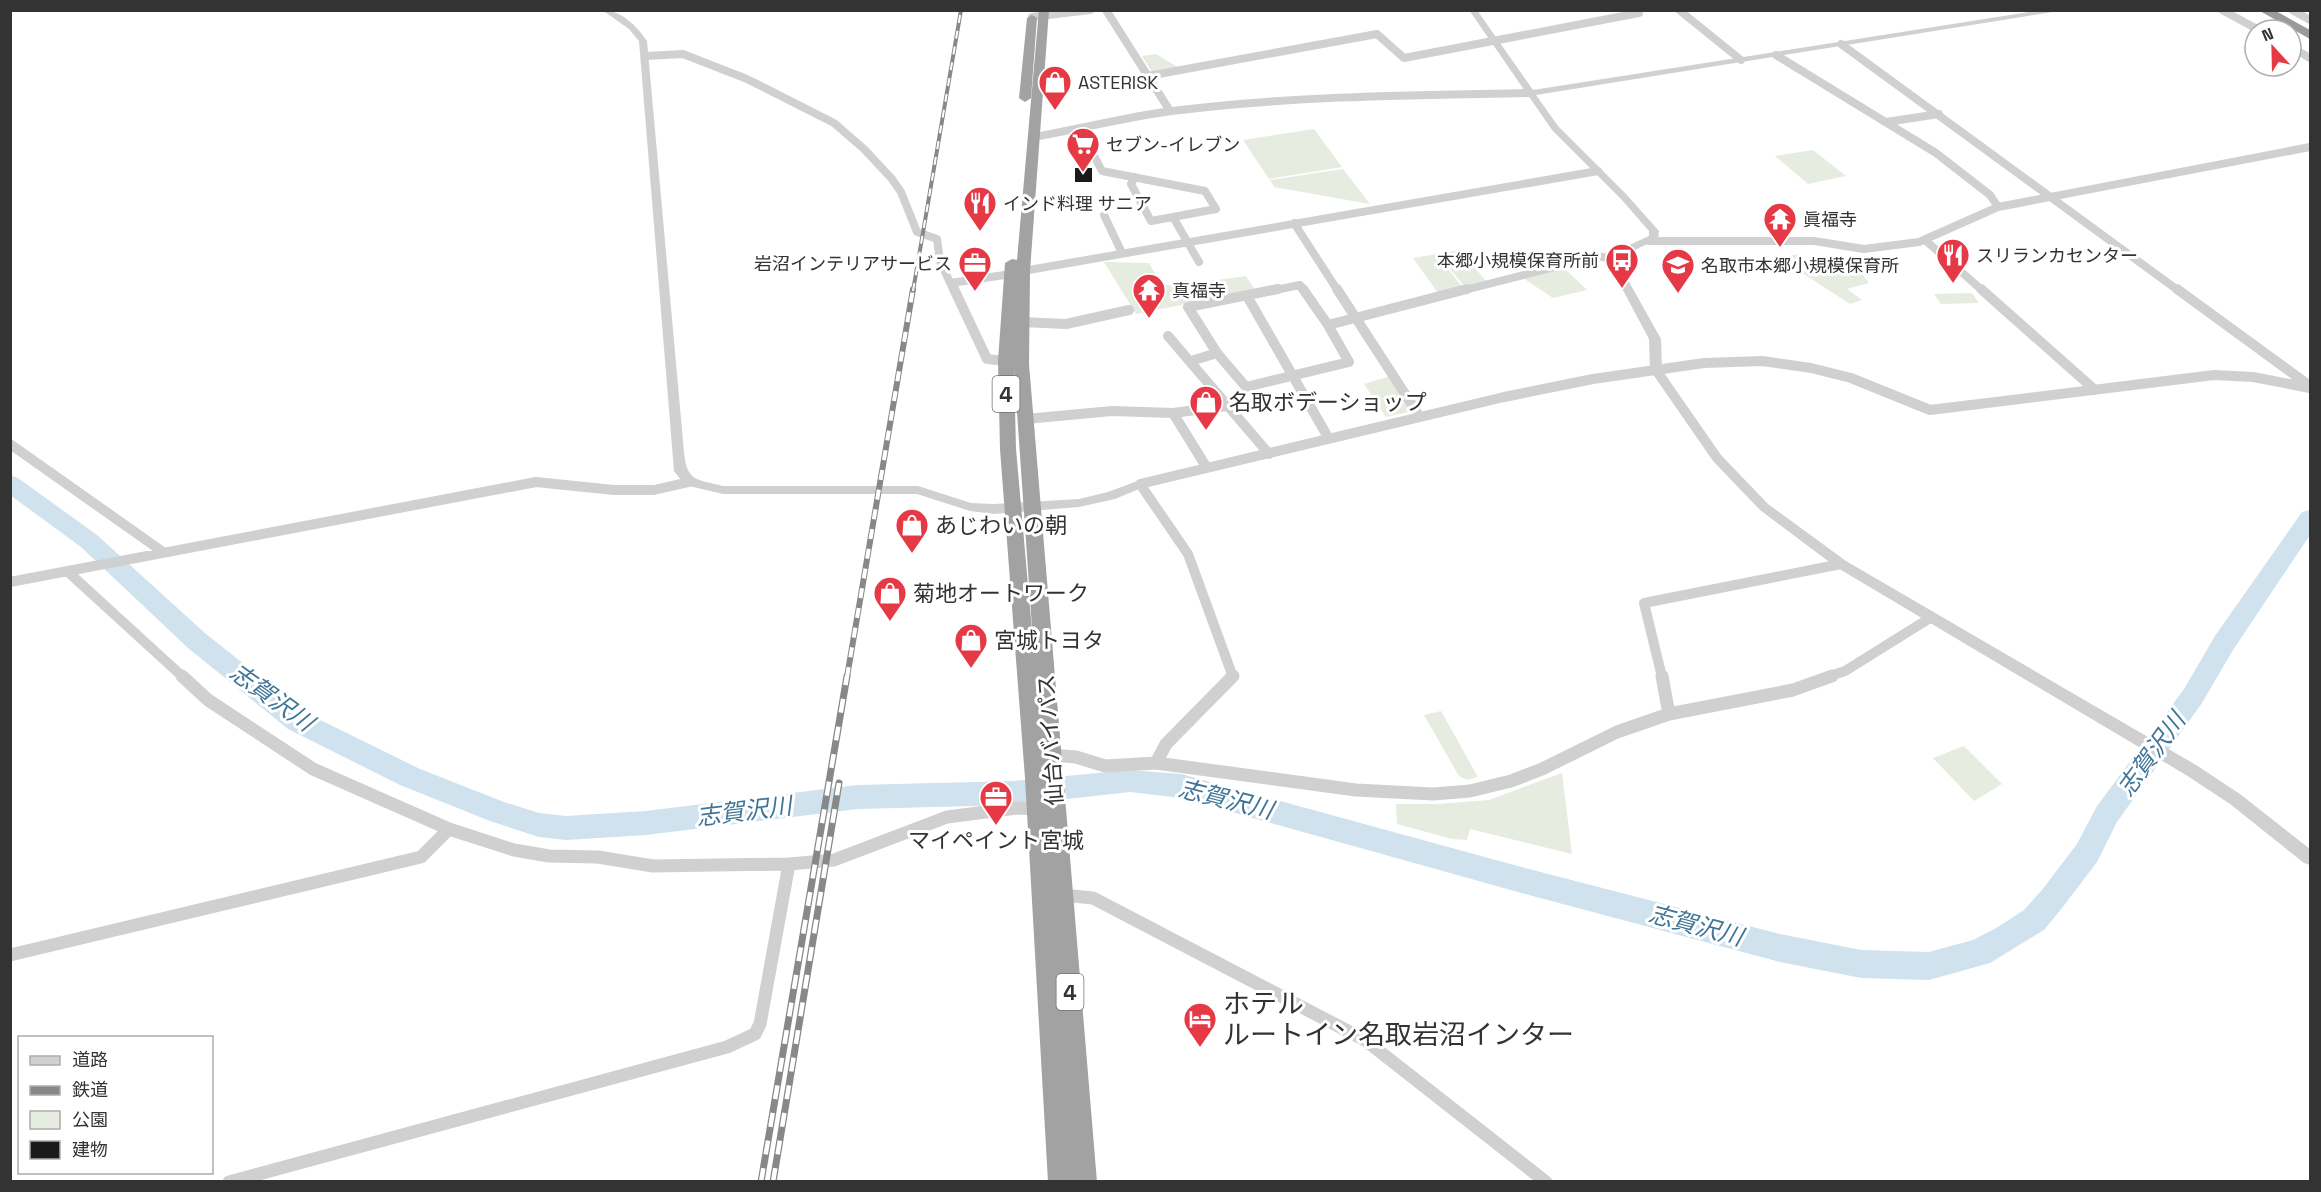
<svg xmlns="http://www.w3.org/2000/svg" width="2321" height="1192" font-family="'Space Grotesk','Noto Sans JP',sans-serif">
<rect width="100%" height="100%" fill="#fff"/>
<path fill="#e6ecdf" d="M 1156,54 L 1176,66 L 1178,69 L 1152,72 L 1142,56 Z
M 1314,129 L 1342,167 L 1269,179 L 1243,140 Z
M 1813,150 L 1846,176 L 1808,184 L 1775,156 Z
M 1343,169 L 1370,204 L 1274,187 L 1270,180 Z
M 1460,250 L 1486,281 L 1464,286 L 1438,254 Z
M 1437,254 L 1462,287 L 1438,293 L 1413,258 Z
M 1799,254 L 1815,266 L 1855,265 L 1869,283 L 1847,289 L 1862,300 L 1850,304 L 1776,256 L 1781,255 L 1785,257 Z
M 1104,262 L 1149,263 L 1162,286 L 1178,284 L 1191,303 L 1136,314 Z
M 1564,268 L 1587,290 L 1553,298 L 1523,278 Z
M 1246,276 L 1255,290 L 1192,302 L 1181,285 Z
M 1972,293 L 1979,303 L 1941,304 L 1934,294 Z
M 1390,376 L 1413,411 L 1386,417 L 1364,384 Z
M 1441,711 L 1478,777 L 1467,780 L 1459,776 L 1424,715 Z
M 1964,746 L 2002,784 L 1974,801 L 1933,758 Z
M 1562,773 L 1572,854 L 1470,829 L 1467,840 L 1452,839 L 1397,824 L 1396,804 L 1438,804 L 1489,800 Z"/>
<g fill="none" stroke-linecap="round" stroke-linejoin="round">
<path fill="#cfe2ee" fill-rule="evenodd" d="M 10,475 L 18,478 L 97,535 L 206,634 L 306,713 L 420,769 L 504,802 L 539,813 L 566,816 L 646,811 L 858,785 L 1013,781 L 1130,770 L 1181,774 L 1529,869 L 1780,934 L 1861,950 L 1929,952 L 1973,940 L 1998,927 L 2024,910 L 2042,890 L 2077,844 L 2097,806 L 2184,689 L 2215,636 L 2302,512 L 2310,510 L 2310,535 L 2233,650 L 2202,703 L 2117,822 L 2097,862 L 2062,908 L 2044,930 L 1990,963 L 1929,980 L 1861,978 L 1780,962 L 1529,895 L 1181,798 L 1130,792 L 1013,805 L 858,809 L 646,835 L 566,840 L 539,837 L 490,821 L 400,785 L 288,729 L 188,648 L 81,547 L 10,495 Z"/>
</g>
<path fill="#1a1a1a" d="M 1075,168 L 1092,168 L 1092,182 L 1075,182 Z"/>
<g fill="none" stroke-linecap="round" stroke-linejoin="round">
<path stroke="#d0d0d0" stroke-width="8" d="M 1106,10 L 1170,111
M 1679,10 L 1741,60
M 2222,10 L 2259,30
M 2292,10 L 2310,20
M 1032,17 L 1090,10
M 1841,44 L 2179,291
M 2291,47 L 2310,58
M 1776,55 L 1936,153 L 1990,195 L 1998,207
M 646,56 L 683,54 L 747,79 L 834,123 L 864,149 L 892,179 L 901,192 L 917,232 L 937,239 L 940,261 L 954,291
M 1148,76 L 1377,34 L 1404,58 L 1639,13 L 1635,10
M 1886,122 L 1939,114
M 1080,129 L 1102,171 L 1205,191 L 1216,209 L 1173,217 L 1199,262
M 1034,137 C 1080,129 1126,117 1172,111 C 1291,96 1411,95 1531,93
M 1135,177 L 1131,184 L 1151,221 L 1173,217
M 1104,215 L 1122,253
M 1294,223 L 1338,291
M 1925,240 L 1983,291
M 1649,241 L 1814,241 L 1864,249 L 1919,242 L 1998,207 L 2310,147
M 1023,271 L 1598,171
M 951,283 L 1011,274
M 1270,291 L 1300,285 L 1304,291
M 1461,291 L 1597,256 L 1614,259"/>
<path stroke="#d0d0d0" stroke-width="10" d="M 954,289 L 987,359 L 1006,361
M 1278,289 L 1188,307 L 1217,353 L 1246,387 L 1349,362 L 1328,325 L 1303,289
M 1337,289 L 1420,417
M 1981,289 L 2095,390
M 2177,289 L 2310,386
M 1247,296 L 1329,439
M 1021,322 L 1066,324 L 1129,310
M 1328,325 L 1467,289
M 1168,336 L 1269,454
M 1191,361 L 1217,353
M 1173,413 L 1207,468
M 1026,419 L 1112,411 L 1173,413 L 1227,406
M 10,444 L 163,552
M 67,571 L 183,677
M 10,582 L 536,482 L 614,490 L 654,490 L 689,482
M 1233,677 L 1188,554 L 1140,484 L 1504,397 L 1593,379 L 1704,363 L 1762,361 L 1811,368 L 1851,378 L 1930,410 L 2214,375 L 2253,377 L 2310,388
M 1662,677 L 1644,603 L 1841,564
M 1827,677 L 1845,671 L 1930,618"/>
<path stroke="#d0d0d0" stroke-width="13" d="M 1662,676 L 1669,714
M 1052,755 L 1076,757 L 1105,766 L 1156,763 L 1356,790 L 1433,794 L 1470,791 L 1511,781 L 1542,769 L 1617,732 L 1669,714 L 1793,690 L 1832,676
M 1156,763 L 1166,744 L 1233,676
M 789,864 L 834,860 L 947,817 L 1017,808 L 1037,809
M 1062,895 L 1093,898 L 1365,1040 L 1546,1182
M 10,955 L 421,857 L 449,829 L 313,769 L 208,700 L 182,676
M 229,1182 L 727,1047 L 755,1034 L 760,1024 L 789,864 L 653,866 L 598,857 L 549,856 L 514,850 L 449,829"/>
<path fill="#d0d0d0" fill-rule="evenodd" d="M 602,10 C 621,10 637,26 647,41 L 684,452 C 687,482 696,479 723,486 L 918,486 L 971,503 L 994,504 L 1079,499 L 1108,492 L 1140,480 L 1144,481 L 1146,484 L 1144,487 L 1115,499 L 1079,507 L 994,514 L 970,511 L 917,494 L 723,494 L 685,485 L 674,471 L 639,41 L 629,29 Z
M 1469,10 L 1477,10 L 1533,90 L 2042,10 L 2065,10 L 1536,95 L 1558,126 L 1627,195 L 1659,231 L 1658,239 L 1622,256 L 1619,264 L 1661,339 L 1662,370 L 1721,455 L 1768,504 L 1846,561 L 2196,765 L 2240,794 L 2310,849 L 2310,865 L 2304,863 L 2230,804 L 2186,775 L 1836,567 L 1760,510 L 1713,461 L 1650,370 L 1649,339 L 1609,264 L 1614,252 L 1649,236 L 1649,231 L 1621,199 L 1552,130 Z"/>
<path fill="#a2a2a2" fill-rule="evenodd" d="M 1039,10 L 1049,10 L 1030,271 L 1029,364 L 1097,1182 L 1048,1182 L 1025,778 L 1000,449 L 998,361 L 1005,263 L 1012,259 L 1017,260 ZM 1014,369 L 1033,642 L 1016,449 Z
M 1032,15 L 1037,18 L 1031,98 L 1025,102 L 1019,98 L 1027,18 Z"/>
<path fill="#9a9a9a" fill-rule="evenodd" d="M 2258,10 L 2274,10 L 2310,30 L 2310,39 Z"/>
<defs>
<path id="rail-far2" d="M 913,291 L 961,10"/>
<path id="rail-far1" d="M 847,677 L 913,289"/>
<path id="rail" d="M 761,1182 L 847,676
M 773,1182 L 839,783"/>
</defs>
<use href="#rail-far2" stroke="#888" stroke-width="4"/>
<use href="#rail-far1" stroke="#888" stroke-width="6"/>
<use href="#rail" stroke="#888" stroke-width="7"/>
<use href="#rail-far2" stroke="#fff" stroke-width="2" stroke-dasharray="8" stroke-linecap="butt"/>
<use href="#rail-far1" stroke="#fff" stroke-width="4" stroke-dasharray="10" stroke-linecap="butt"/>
<use href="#rail" stroke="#fff" stroke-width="4.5" stroke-dasharray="14" stroke-linecap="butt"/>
</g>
<defs>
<symbol id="shop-pin" viewBox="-11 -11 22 30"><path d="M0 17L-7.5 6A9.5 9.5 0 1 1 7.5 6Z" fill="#e63946" stroke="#fff"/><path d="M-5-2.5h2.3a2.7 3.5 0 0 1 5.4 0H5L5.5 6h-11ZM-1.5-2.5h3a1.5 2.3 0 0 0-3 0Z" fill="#fff"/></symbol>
<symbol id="supermarket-pin" viewBox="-11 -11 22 30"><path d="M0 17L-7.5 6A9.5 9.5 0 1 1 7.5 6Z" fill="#e63946" stroke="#fff"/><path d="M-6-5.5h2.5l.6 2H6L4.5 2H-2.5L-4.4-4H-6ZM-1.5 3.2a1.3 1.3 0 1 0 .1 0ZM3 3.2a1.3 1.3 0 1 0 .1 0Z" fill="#fff"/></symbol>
<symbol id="restaurant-pin" viewBox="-11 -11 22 30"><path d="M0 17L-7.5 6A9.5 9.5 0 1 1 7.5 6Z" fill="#e63946" stroke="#fff"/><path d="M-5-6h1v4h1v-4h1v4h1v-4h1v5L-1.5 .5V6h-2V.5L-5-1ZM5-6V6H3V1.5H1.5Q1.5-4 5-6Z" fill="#fff"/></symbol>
<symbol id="temple-pin" viewBox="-11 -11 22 30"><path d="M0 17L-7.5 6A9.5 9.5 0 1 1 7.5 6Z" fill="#e63946" stroke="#fff"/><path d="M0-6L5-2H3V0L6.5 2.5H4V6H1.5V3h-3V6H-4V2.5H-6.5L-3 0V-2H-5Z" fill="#fff"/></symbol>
<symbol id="bus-pin" viewBox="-11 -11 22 30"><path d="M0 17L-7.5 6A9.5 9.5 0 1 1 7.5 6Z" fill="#e63946" stroke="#fff"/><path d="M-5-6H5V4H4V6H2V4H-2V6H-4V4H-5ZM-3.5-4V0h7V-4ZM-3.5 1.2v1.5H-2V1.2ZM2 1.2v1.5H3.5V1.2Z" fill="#fff"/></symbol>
<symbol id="office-pin" viewBox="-11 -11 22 30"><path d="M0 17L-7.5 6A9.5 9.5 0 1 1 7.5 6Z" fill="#e63946" stroke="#fff"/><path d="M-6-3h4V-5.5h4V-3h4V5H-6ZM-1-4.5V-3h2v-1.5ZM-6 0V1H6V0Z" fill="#fff"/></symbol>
<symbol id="school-pin" viewBox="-11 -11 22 30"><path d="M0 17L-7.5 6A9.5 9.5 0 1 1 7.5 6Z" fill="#e63946" stroke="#fff"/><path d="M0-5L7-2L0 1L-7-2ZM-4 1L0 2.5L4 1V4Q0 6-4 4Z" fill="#fff"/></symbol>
<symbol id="hotel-pin" viewBox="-11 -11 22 30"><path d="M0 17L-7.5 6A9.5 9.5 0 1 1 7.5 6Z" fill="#e63946" stroke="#fff"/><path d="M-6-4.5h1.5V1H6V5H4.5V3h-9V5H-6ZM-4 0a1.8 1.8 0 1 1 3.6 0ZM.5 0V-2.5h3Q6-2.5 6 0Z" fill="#fff"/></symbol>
</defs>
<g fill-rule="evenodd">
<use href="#shop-pin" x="1036" y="63" width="38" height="52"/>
<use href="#supermarket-pin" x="1064" y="125" width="38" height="52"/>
<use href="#restaurant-pin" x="961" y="184" width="38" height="52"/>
<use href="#temple-pin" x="1761" y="200" width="38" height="52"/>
<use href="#restaurant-pin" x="1934" y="236" width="38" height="52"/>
<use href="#bus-pin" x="1603" y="241" width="38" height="52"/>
<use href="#office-pin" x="956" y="244" width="38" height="52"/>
<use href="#school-pin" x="1659" y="246" width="38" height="52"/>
<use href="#temple-pin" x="1130" y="271" width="38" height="52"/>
<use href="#shop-pin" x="1187" y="383" width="38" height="52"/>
<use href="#shop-pin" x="893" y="506" width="38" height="52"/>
<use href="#shop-pin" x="871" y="574" width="38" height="52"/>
<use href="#shop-pin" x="952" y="621" width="38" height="52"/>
<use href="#office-pin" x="977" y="778" width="38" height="52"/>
<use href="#hotel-pin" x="1181" y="1000" width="38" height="52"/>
</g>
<g text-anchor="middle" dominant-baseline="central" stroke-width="6" stroke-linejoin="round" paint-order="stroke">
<g font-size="18" fill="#333" stroke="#fff" text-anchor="start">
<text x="1078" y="82">ASTERISK</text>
<text x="1106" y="144">セブン-イレブン</text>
<text x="1003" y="203">インド料理 サニア</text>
<text x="1803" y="219">眞福寺</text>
<text x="1976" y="255">スリランカセンター</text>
<text x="1599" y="260" text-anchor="end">本郷小規模保育所前</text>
<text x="952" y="263" text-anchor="end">岩沼インテリアサービス</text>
<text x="1701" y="265">名取市本郷小規模保育所</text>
<text x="1172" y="290">真福寺</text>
</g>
<g fill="#fff" stroke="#707070" stroke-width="1.5">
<rect x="992.5" y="376" width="27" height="36" rx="4.5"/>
<rect x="1056.5" y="974" width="27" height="36" rx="4.5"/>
</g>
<g font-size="21" font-weight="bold" fill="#333">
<text x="1006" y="394">4</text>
<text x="1070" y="992">4</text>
</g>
<g font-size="22" fill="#333" stroke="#fff" text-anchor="start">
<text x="1229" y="402">名取ボデーショップ</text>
<text x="935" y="525">あじわいの朝</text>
<text x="913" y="593">菊地オートワーク</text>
<text x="994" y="640">宮城トヨタ</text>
<text x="996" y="840" text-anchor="middle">マイペイント宮城</text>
</g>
<g font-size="22" fill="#333" stroke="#fff">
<text transform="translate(1050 740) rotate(-94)">仙台バイパス</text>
</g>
<g font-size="24" font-style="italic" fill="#3f7597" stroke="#fff">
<text transform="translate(272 697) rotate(36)">志賀沢川</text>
<text transform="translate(2151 754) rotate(-54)">志賀沢川</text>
<text transform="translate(1226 799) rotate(14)">志賀沢川</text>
<text transform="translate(744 811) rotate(-7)">志賀沢川</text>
<text transform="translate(1696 925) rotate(15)">志賀沢川</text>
</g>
<g font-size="27" fill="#333" stroke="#fff" text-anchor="start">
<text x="1223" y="1003">ホテル<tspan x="1223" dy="31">ルートイン名取岩沼インター</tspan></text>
</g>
</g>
<rect width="2321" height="1192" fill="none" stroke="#333333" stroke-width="24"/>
<rect x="18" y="1036" width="195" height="138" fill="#ffffff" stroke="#adadad" stroke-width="1.5"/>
<rect x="30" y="1056" width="30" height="9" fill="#d0d0d0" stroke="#adadad" stroke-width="1.5"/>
<text x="72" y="1066" font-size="18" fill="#333333">道路</text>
<rect x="30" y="1086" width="30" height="9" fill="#888888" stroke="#adadad" stroke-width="1.5"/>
<text x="72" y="1096" font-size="18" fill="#333333">鉄道</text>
<rect x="30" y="1111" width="30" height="18" fill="#e6ecdf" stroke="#adadad" stroke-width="1.5"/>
<text x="72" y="1126" font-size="18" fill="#333333">公園</text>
<rect x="30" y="1141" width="30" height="18" fill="#1a1a1a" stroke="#adadad" stroke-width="1.5"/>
<text x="72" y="1156" font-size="18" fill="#333333">建物</text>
<g transform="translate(2273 48) rotate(338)"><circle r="28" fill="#ffffff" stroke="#adadad" stroke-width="1.5"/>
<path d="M0-4.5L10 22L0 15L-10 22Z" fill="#e63946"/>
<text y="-9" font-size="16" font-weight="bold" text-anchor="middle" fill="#333333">N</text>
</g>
</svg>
